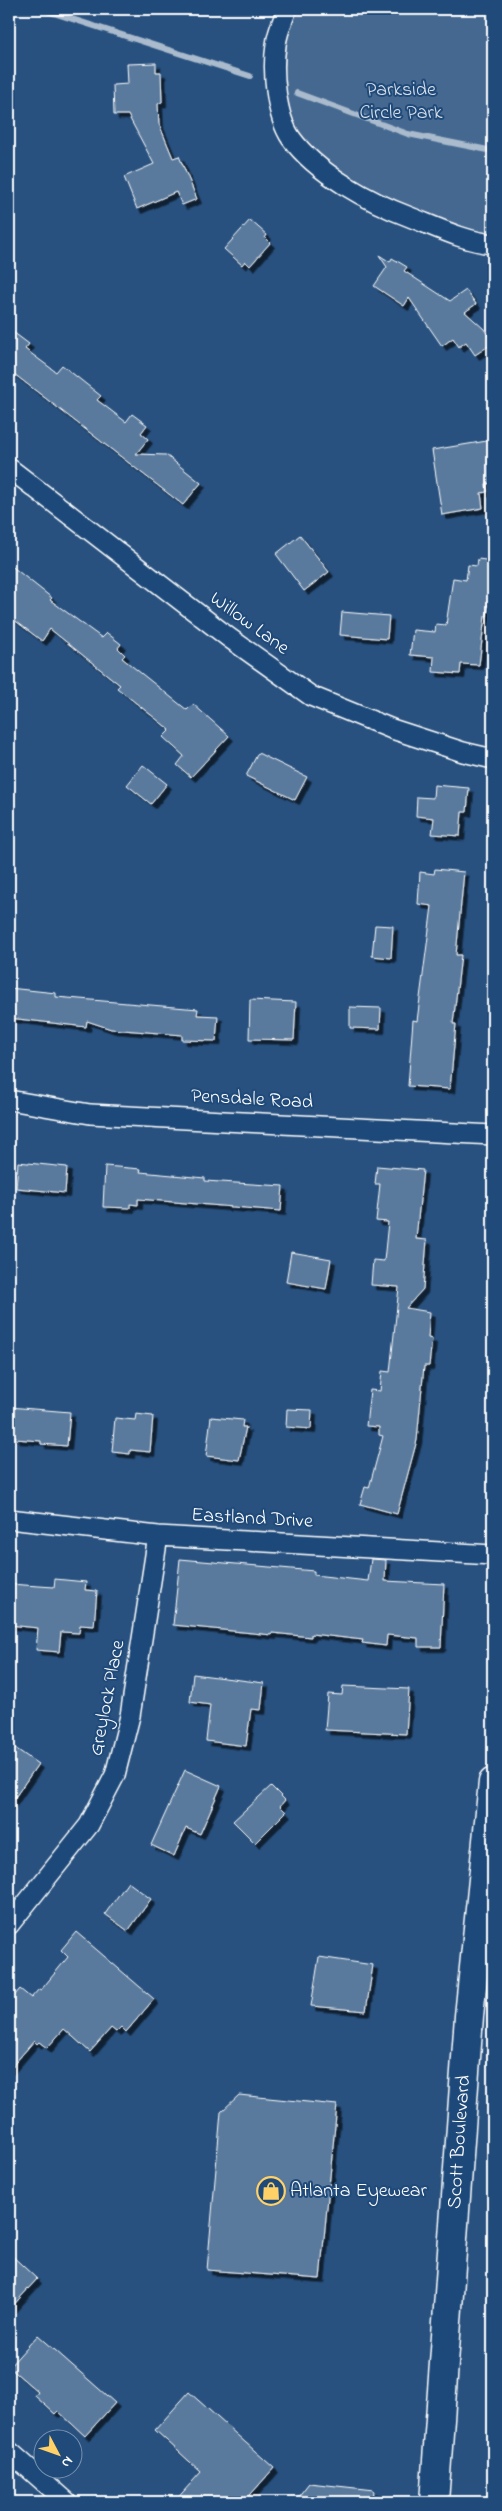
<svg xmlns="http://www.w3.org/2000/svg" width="502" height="2511" font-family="'Indie Flower',sans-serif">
<defs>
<filter id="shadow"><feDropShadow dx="4.5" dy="4.5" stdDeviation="0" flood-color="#0009"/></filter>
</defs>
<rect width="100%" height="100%" fill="#28517f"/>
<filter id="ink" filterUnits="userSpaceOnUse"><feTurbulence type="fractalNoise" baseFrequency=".02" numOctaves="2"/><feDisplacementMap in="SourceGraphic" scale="10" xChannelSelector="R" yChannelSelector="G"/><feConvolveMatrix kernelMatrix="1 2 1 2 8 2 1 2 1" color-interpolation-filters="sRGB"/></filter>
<g filter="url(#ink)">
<path fill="#446890" stroke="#a2b4c8" d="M 293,9 L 493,9 L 493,238 L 374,194 L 329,164 L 311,148 L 297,131 L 283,95 L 287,33 Z"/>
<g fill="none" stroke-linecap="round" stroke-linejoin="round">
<path stroke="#aabbcd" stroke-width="6" d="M 41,9 L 250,76
M 297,93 L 408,134 L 493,151"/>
</g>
<path fill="#5a7a9d" stroke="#fff" filter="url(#shadow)" d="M 156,63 L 156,72 L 161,72 L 162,102 L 158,104 L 159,124 L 173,158 L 179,156 L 197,199 L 182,205 L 176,192 L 137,209 L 124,177 L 154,164 L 128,115 L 114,115 L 113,85 L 128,84 L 127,64 Z
M 250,220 L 267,235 L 265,238 L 270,243 L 250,266 L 245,261 L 242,265 L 224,249 Z
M 379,255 L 390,262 L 392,258 L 407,267 L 404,271 L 450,301 L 466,290 L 476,304 L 465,312 L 484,329 L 493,343 L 475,355 L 466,342 L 459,347 L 453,338 L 442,346 L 409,298 L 404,306 L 374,286 L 387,267 Z
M 9,329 L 29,344 L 25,349 L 56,372 L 62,365 L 101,396 L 97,400 L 126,422 L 132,414 L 147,425 L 141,433 L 148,439 L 136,454 L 166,455 L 201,483 L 183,505 L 9,370 Z
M 493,440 L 493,483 L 486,484 L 487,492 L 481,493 L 483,508 L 442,515 L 432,450 Z
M 300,535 L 329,572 L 304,591 L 276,554 Z
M 478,559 L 493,561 L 493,578 L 487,616 L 485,616 L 479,665 L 461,664 L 460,674 L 433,672 L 434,657 L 410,655 L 413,630 L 435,632 L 436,624 L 446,625 L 453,578 L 466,580 L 468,565 L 477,566 Z
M 9,564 L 52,598 L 50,600 L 102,638 L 107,633 L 121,644 L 118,648 L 125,655 L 122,658 L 187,710 L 193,704 L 229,736 L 191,777 L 177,765 L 184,756 L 163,737 L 170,730 L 117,688 L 120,685 L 50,629 L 42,641 L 9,616 Z
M 342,612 L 389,616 L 387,639 L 340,635 Z
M 258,753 L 307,777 L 295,800 L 246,776 Z
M 143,765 L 167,784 L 151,804 L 127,785 Z
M 434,785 L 469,788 L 467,812 L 462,812 L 460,836 L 432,834 L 434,818 L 416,816 L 417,797 L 433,798 Z
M 435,869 L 464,872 L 456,955 L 461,955 L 453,1024 L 456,1024 L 450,1089 L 408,1086 L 413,1020 L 417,1021 L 432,906 L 418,904 L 420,872 L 434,874 Z
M 375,925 L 393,926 L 391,958 L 372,956 Z
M 9,988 L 56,993 L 56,997 L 198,1009 L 197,1015 L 218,1016 L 216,1041 L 182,1040 L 182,1035 L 111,1029 L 87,1021 L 86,1027 L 9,1018 Z
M 250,1000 L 296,1002 L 294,1040 L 249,1039 Z
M 350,1007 L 381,1008 L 380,1029 L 350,1028 Z
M 18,1162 L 67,1167 L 65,1193 L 16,1188 Z
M 105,1166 L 141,1169 L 140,1172 L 205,1178 L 205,1181 L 283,1186 L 281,1211 L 138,1199 L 138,1205 L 130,1204 L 130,1208 L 103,1207 Z
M 377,1166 L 423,1170 L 416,1239 L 427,1240 L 423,1289 L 406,1308 L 430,1312 L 428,1338 L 432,1339 L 429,1366 L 424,1366 L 417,1440 L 397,1514 L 360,1504 L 365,1487 L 369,1488 L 383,1436 L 379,1435 L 379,1427 L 366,1426 L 370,1390 L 380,1391 L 382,1371 L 390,1372 L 399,1287 L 371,1285 L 373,1260 L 384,1261 L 388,1222 L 376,1221 L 380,1184 L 375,1184 Z
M 291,1252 L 331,1259 L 326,1289 L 286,1282 Z
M 9,1407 L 70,1412 L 67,1446 L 41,1444 L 41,1441 L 15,1439 L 16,1436 L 9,1436 Z
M 287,1409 L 312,1410 L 311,1429 L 286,1427 Z
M 136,1414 L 153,1416 L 150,1452 L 130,1450 L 130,1454 L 112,1452 L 115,1418 L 135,1420 Z
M 211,1417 L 243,1420 L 242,1427 L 246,1427 L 239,1460 L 206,1456 Z
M 180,1559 L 314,1571 L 314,1575 L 368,1581 L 371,1559 L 386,1560 L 385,1581 L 444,1584 L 441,1647 L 418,1647 L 418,1638 L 387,1635 L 386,1646 L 362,1643 L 363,1640 L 311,1634 L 311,1637 L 272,1633 L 272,1635 L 173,1625 Z
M 55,1579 L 86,1582 L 85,1590 L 97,1591 L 94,1626 L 80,1625 L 79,1633 L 61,1632 L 59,1652 L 36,1650 L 38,1628 L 9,1625 L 9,1584 L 54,1587 Z
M 193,1674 L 264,1683 L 261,1710 L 251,1709 L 246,1746 L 206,1741 L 210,1705 L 190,1702 Z
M 343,1686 L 409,1689 L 406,1734 L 325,1730 L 328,1694 L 342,1695 Z
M 15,1748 L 38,1764 L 9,1806 L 9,1757 Z
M 185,1770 L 221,1786 L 200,1834 L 186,1828 L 174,1856 L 151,1845 Z
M 271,1786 L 285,1800 L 280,1806 L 286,1812 L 255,1843 L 233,1821 Z
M 128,1882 L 151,1899 L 128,1931 L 105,1914 Z
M 76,1932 L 154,1999 L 126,2032 L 121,2027 L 116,2032 L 111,2028 L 90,2052 L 64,2029 L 47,2048 L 39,2042 L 37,2044 L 34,2041 L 9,2070 L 9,2002 L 20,1989 L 31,1998 L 39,1989 L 41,1990 L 68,1957 L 61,1950 Z
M 319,1957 L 373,1965 L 366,2011 L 311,2006 Z
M 239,2095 L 337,2105 L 320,2279 L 207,2270 L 221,2112 Z
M 9,2253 L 37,2279 L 9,2310 Z
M 38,2335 L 115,2403 L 85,2436 L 58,2411 L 55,2414 L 35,2396 L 38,2392 L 9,2367 Z
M 189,2392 L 274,2468 L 244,2502 L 174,2502 L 201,2472 L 155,2430 Z
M 309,2483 L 374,2490 L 373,2502 L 294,2502 Z"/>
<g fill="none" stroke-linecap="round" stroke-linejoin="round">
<defs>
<path id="minor" d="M 287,9 C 283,20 277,33 276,45 C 272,71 276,116 291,138 C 317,174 370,202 410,217 C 438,228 464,241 493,244
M 9,468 L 228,637 L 311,696 L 392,729 L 463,752 L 493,759
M 9,1100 L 90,1114 L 493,1135
M 9,1519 L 158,1536 L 493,1555
M 9,1925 L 89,1825 L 115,1775 L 130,1716 L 158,1536
M 9,2451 L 67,2502"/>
<path id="trunk" d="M 434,2502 L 469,2016 L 493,1782"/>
</defs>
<use href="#minor" stroke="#fff" stroke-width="22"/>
<use href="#trunk" stroke="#fff" stroke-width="31"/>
<use href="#minor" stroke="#1f4a7a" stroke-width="19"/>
<use href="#trunk" stroke="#1f4a7a" stroke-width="28"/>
</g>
</g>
<defs>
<symbol id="shop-ring" viewBox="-11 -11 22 22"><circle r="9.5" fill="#1f4a7a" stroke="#ffd166" stroke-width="1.5"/><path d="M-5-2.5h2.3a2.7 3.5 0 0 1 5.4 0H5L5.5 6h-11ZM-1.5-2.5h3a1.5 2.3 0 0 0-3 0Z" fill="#ffd166"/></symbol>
</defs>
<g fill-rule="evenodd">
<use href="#shop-ring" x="255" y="2175" width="32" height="32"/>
</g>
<g text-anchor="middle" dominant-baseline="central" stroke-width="4" stroke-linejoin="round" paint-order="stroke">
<g font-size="20" fill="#dae1e9" stroke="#1f4a7a">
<text x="401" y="90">Parkside<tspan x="401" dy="23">Circle Park</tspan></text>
</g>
<g font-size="20" fill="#fff" stroke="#1f4a7a">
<text transform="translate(249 624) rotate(36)">Willow Lane</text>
<text transform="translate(252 1100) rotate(3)">Pensdale Road</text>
<text transform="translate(252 1519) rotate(3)">Eastland Drive</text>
<text transform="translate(108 1698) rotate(-79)">Greylock Place</text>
<text transform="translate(460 2142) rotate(-86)">Scott Boulevard</text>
</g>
<g font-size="20" fill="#fff" stroke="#1f4a7a" text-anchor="start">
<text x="290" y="2191">Atlanta Eyewear</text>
</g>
</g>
<rect width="502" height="2511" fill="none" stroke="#1f4a7a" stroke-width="30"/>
<rect x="15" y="15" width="472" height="2481" fill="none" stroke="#fff" stroke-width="2" filter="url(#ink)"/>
<g transform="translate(58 2454) rotate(131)"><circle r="24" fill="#1f4a7a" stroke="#7992af"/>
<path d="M0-4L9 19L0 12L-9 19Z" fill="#ffd166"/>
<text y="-8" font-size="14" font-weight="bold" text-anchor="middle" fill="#ffffff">N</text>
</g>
</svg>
